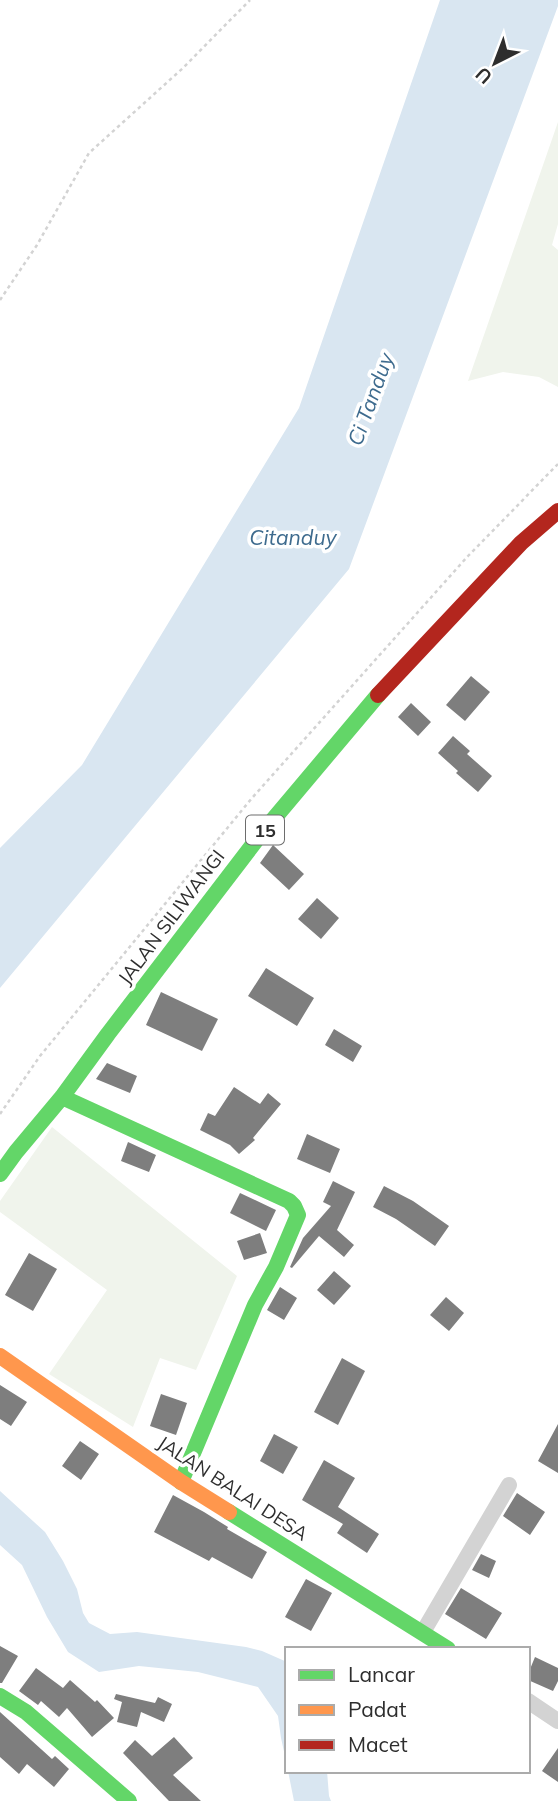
<svg xmlns="http://www.w3.org/2000/svg" width="558" height="1801" font-family="Mulish,sans-serif">
<rect width="100%" height="100%" fill="#fff"/>
<path fill="#f0f4ec" d="M 558,122 L 558,224 L 552,245 L 558,250 L 558,387 L 539,377 L 503,372 L 468,381 Z
M 52,1127 L 237,1276 L 196,1370 L 160,1358 L 133,1427 L 49,1374 L 107,1290 L 0,1212 L 0,1201 Z"/>
<path fill="#d9e6f1" d="M 440,0 L 558,0 L 558,6 L 349,569 L 0,988 L 0,848 L 82,765 L 299,408 Z
M 0,1491 L 45,1532 L 63,1561 L 77,1589 L 83,1613 L 89,1623 L 110,1634 L 137,1632 L 246,1647 L 262,1651 L 287,1662 L 287,1765 L 281,1738 L 278,1716 L 258,1687 L 198,1672 L 139,1666 L 99,1672 L 68,1652 L 47,1617 L 22,1565 L 0,1545 Z
M 288,1771 L 327,1771 L 329,1796 L 331,1801 L 294,1801 Z"/>
<path fill="#7e7e7e" d="M 471,676 L 490,692 L 465,721 L 446,705 Z
M 411,703 L 431,722 L 418,736 L 398,717 Z
M 453,736 L 470,751 L 467,754 L 492,776 L 478,792 L 456,773 L 458,771 L 438,753 Z
M 273,845 L 304,874 L 289,890 L 260,863 Z
M 317,898 L 339,918 L 321,939 L 298,919 Z
M 266,968 L 314,998 L 297,1026 L 248,996 Z
M 161,992 L 218,1019 L 202,1051 L 146,1025 Z
M 334,1029 L 362,1046 L 353,1062 L 325,1045 Z
M 107,1063 L 137,1076 L 130,1093 L 96,1079 Z
M 234,1087 L 260,1104 L 268,1093 L 281,1104 L 253,1138 L 255,1140 L 239,1154 L 230,1145 L 200,1130 L 208,1113 L 215,1116 Z
M 307,1134 L 340,1149 L 330,1173 L 297,1159 Z
M 128,1142 L 156,1155 L 149,1172 L 121,1161 Z
M 333,1181 L 355,1192 L 337,1230 L 354,1245 L 344,1257 L 319,1236 L 292,1268 L 290,1267 L 303,1238 L 331,1206 L 323,1202 Z
M 384,1186 L 413,1201 L 449,1226 L 435,1246 L 396,1219 L 373,1207 Z
M 240,1193 L 276,1210 L 266,1231 L 230,1213 Z
M 260,1233 L 267,1253 L 244,1260 L 237,1241 Z
M 29,1253 L 57,1269 L 33,1311 L 5,1295 Z
M 334,1271 L 351,1286 L 334,1305 L 317,1290 Z
M 280,1287 L 297,1298 L 284,1320 L 267,1310 Z
M 446,1297 L 464,1313 L 449,1331 L 430,1315 Z
M 342,1358 L 365,1371 L 338,1425 L 314,1412 Z
M 0,1385 L 27,1402 L 11,1426 L 0,1419 Z
M 161,1394 L 187,1403 L 176,1435 L 150,1426 Z
M 558,1424 L 558,1473 L 538,1461 Z
M 274,1434 L 298,1447 L 283,1474 L 260,1461 Z
M 80,1441 L 99,1454 L 81,1480 L 62,1466 Z
M 324,1460 L 355,1478 L 338,1507 L 379,1534 L 367,1553 L 337,1533 L 343,1524 L 302,1500 Z
M 517,1493 L 545,1512 L 530,1535 L 503,1516 Z
M 173,1495 L 204,1512 L 228,1527 L 227,1529 L 267,1552 L 252,1579 L 212,1557 L 209,1561 L 154,1532 Z
M 481,1554 L 496,1561 L 489,1578 L 472,1570 Z
M 306,1579 L 332,1593 L 311,1631 L 285,1617 Z
M 461,1588 L 502,1613 L 486,1639 L 445,1614 Z
M 0,1646 L 18,1656 L 2,1683 L 0,1683 Z
M 535,1657 L 558,1668 L 558,1681 L 553,1691 L 528,1680 L 528,1674 Z
M 36,1668 L 63,1688 L 70,1680 L 95,1702 L 97,1700 L 114,1718 L 92,1737 L 67,1708 L 59,1717 L 41,1701 L 38,1705 L 19,1691 Z
M 116,1694 L 155,1703 L 158,1697 L 172,1704 L 164,1722 L 141,1712 L 137,1727 L 117,1722 L 122,1702 L 114,1699 Z
M 0,1712 L 52,1759 L 55,1756 L 69,1769 L 54,1787 L 27,1764 L 19,1774 L 0,1757 Z
M 174,1737 L 193,1758 L 173,1775 L 201,1801 L 169,1801 L 123,1753 L 135,1740 L 152,1756 Z
M 558,1748 L 558,1782 L 542,1771 Z"/>
<g fill="none" stroke-linecap="round" stroke-linejoin="round">
<path stroke="#d3d3d3" stroke-width="2.5" stroke-dasharray="3.5 3.5" stroke-linecap="butt" d="M 0,300 L 37,245 L 89,153 L 183,68 L 250,0
M 0,1114 L 40,1056 L 252,798 L 468,556 L 558,464"/>
<path stroke="#d3d3d3" stroke-width="16" d="M 423,1632 L 509,1485
M 528,1701 L 558,1721"/>
<path stroke="#63d668" stroke-width="16" d="M 62,1097 L 289,1201 L 294,1206 L 298,1215 L 276,1267 L 255,1305 L 181,1482
M 0,1174 L 16,1152 L 62,1097 L 108,1034 L 261,834 L 378,695
M 229,1512 L 448,1649
M 0,1696 L 26,1712 L 129,1801"/>
<path stroke="#ff974d" stroke-width="16" d="M 0,1356 L 181,1482 L 229,1512"/>
<path stroke="#b3261e" stroke-width="16" d="M 378,695 L 521,543 L 558,511"/>
</g>
<g text-anchor="middle" dominant-baseline="central" stroke-width="7" stroke-linejoin="round" paint-order="stroke">
<rect fill="#fff" stroke="#6d6d6d" stroke-width="2" x="246" y="815.5" width="38" height="29" rx="5"/>
<g font-size="18" font-weight="bold" fill="#2e2e2e">
<text x="265" y="830">15</text>
</g>
<g font-size="19" fill="#2e2e2e" stroke="#fff">
<text transform="translate(171 917) rotate(-53)">JALAN SILIWANGI</text>
<text transform="translate(233 1488) rotate(33)">JALAN BALAI DESA</text>
</g>
<g font-size="21" font-style="italic" fill="#3e6b8e" stroke="#fff">
<text transform="translate(370 399) rotate(-70)">Ci Tanduy</text>
<text x="293" y="537">Citanduy</text>
</g>
</g>
<rect x="285" y="1647" width="245" height="126" fill="#ffffff" stroke="#ababab" stroke-width="2"/>
<rect x="299" y="1670" width="35" height="10" fill="#63d668" stroke="#ababab" stroke-width="2"/>
<text x="348" y="1682" font-size="21" fill="#2e2e2e">Lancar</text>
<rect x="299" y="1705" width="35" height="10" fill="#ff974d" stroke="#ababab" stroke-width="2"/>
<text x="348" y="1717" font-size="21" fill="#2e2e2e">Padat</text>
<rect x="299" y="1740" width="35" height="10" fill="#b3261e" stroke="#ababab" stroke-width="2"/>
<text x="348" y="1752" font-size="21" fill="#2e2e2e">Macet</text>
<g transform="translate(495 63) rotate(222)" stroke="#ffffff" stroke-width="5" paint-order="stroke">
<path d="M0-5L12 26L0 18L-12 26Z" fill="#2e2e2e"/>
<text y="-10" font-size="19" font-weight="bold" text-anchor="middle" fill="#2e2e2e">U</text>
</g>
</svg>
